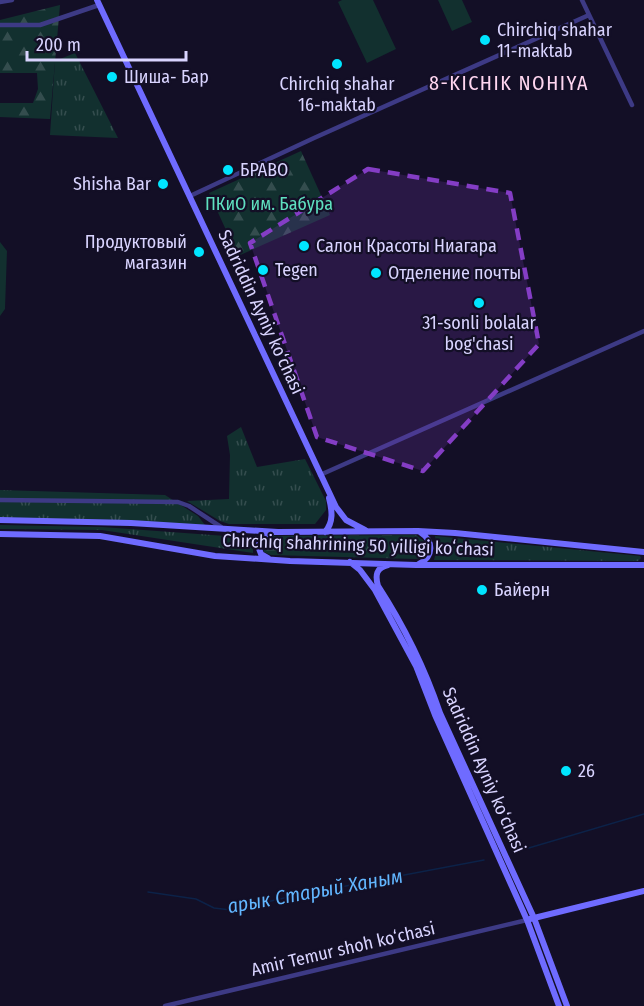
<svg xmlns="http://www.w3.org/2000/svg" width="644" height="1006" font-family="'Fira Sans Condensed',sans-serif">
<defs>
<pattern id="grass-tufts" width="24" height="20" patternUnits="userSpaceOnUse" patternTransform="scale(1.5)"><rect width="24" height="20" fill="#12302f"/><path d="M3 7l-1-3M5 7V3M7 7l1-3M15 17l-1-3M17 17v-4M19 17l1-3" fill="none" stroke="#344d4e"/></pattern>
<pattern id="forest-firs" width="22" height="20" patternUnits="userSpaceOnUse" patternTransform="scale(1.5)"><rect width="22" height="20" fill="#12302f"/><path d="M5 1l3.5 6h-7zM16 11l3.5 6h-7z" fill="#344d4e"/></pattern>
</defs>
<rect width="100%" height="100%" fill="#130f26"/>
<path fill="url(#grass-tufts)" d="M 75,53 L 118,138 L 50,135 L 55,61 Z
M 241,427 L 257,467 L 305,459 L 326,501 L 326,510 L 315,524 L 229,524 L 220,521 L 187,501 L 229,499 L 230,455 L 227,436 Z
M 0,490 L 165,495 L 198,516 L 205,525 L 0,518 Z
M 0,525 L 102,527 L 253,538 L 253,553 L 102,530 L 0,529 Z
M 435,536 L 640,556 L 641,558 L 638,561 L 434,560 L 437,548 Z"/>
<path fill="url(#forest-firs)" d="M 60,5 L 50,119 L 0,117 L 0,103 L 33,103 L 38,89 L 37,73 L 0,73 L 0,20 Z
M 301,151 L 330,215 L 238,256 L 209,193 Z
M 416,535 L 424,541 C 427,549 425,557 416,559 L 271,555 L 264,552 L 262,545 L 265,539 L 271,536 Z"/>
<path fill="#12302f" d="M 342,0 L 373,0 L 396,49 L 367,63 L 338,2 Z
M 438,0 L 462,0 L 472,22 L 452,31 Z
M 0,242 L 7,251 L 5,309 L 0,316 Z"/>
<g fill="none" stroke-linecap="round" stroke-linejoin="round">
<path stroke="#0c2248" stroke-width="1.5" d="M 522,850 L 644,814
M 148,892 L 196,899 L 214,908 L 231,910 L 298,895 L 484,860"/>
<path stroke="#3d3a85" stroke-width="4.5" d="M 582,0 L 632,105
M 0,2 L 12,0
M 0,25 L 40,25 L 99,5
M 190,196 L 314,138 L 589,15
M 320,475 L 644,331
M 0,500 L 178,502 L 189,506 L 221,527
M 165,1006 L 527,920"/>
<path stroke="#6f6bff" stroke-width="6" d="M 97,0 L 336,507 L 346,520 L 365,530
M 0,520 L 131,523 L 278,532 L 418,531 L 455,533 L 644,552
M 325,532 C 334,522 332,510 329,498
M 0,534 L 100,536 L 215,556 L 290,561 L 416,565 L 644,565
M 268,558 L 261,554 L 258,546 L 262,538 L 272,533
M 350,562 L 360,570 L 375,590 L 416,666 L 435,715 L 527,920 L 559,1006
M 419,564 C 434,556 434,541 420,532
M 388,565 C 376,568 375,575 378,586 C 404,626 425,669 440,713 L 534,918 L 567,1006
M 530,919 L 644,891"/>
</g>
<path fill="#843dc5" fill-opacity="0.2" stroke="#843dc5" stroke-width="4.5" stroke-dasharray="12 8" stroke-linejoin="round" d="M 368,169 L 510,193 L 539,344 L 423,471 L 317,437 L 250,243 Z"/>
<g fill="#00e5ff" stroke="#130f26" stroke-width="2">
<circle cx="485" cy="40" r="6"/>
<circle cx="337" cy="64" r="6"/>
<circle cx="112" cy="77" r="6"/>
<circle cx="228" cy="170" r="6"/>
<circle cx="163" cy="184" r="6"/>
<circle cx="304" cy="246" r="6"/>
<circle cx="199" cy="252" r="6"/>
<circle cx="263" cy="270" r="6"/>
<circle cx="376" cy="273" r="6"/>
<circle cx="479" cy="303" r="6"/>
<circle cx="482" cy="590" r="6"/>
<circle cx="566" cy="771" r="6"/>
</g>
<g text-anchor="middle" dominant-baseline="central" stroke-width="4.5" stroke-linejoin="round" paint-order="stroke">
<g font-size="18" fill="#d9d4ff" stroke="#130f26" text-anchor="start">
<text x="497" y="30">Chirchiq shahar<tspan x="497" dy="21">11-maktab</tspan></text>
<text x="124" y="77">Шиша- Бар</text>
<text x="337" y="84" text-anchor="middle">Chirchiq shahar<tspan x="337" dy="21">16-maktab</tspan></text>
<text x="240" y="170">БРАВО</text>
<text x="151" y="184" text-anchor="end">Shisha Bar</text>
<text x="187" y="242" text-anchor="end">Продуктовый<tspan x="187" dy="21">магазин</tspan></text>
<text x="316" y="246">Салон Красоты Ниагара</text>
<text x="275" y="270">Tegen</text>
<text x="388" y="273">Отделение почты</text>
<text x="479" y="323" text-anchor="middle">31-sonli bolalar<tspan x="479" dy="21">bog'chasi</tspan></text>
<text x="494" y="590">Байерн</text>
<text x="578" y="771">26</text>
</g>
<g font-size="18" fill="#5fe0c0" stroke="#130f26">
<text x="269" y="204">ПКиО им. Бабура</text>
</g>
<g font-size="18" fill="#d9d4ff" stroke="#130f26">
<text transform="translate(261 312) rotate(65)">Sadriddin Ayniy ko‘chasi</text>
<text transform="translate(358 545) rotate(2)">Chirchiq shahrining 50 yilligi koʻchasi</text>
<text transform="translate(484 770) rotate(66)">Sadriddin Ayniy ko‘chasi</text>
<text transform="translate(343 949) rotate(-13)">Amir Temur shoh ko‘chasi</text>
</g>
<g font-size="20" letter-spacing="1.5" fill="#ffd6f0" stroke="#130f26">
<text x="509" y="83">8-KICHIK NOHIYA</text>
</g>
<g font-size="20" font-style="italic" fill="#62b6ff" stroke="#130f26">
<text transform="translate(315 891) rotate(-10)">арык Старый Ханым</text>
</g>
</g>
<path d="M27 51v9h159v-9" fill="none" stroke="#d9d4ff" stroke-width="3"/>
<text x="36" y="51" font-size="18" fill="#d9d4ff" stroke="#130f26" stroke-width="4.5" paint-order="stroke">200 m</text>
</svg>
